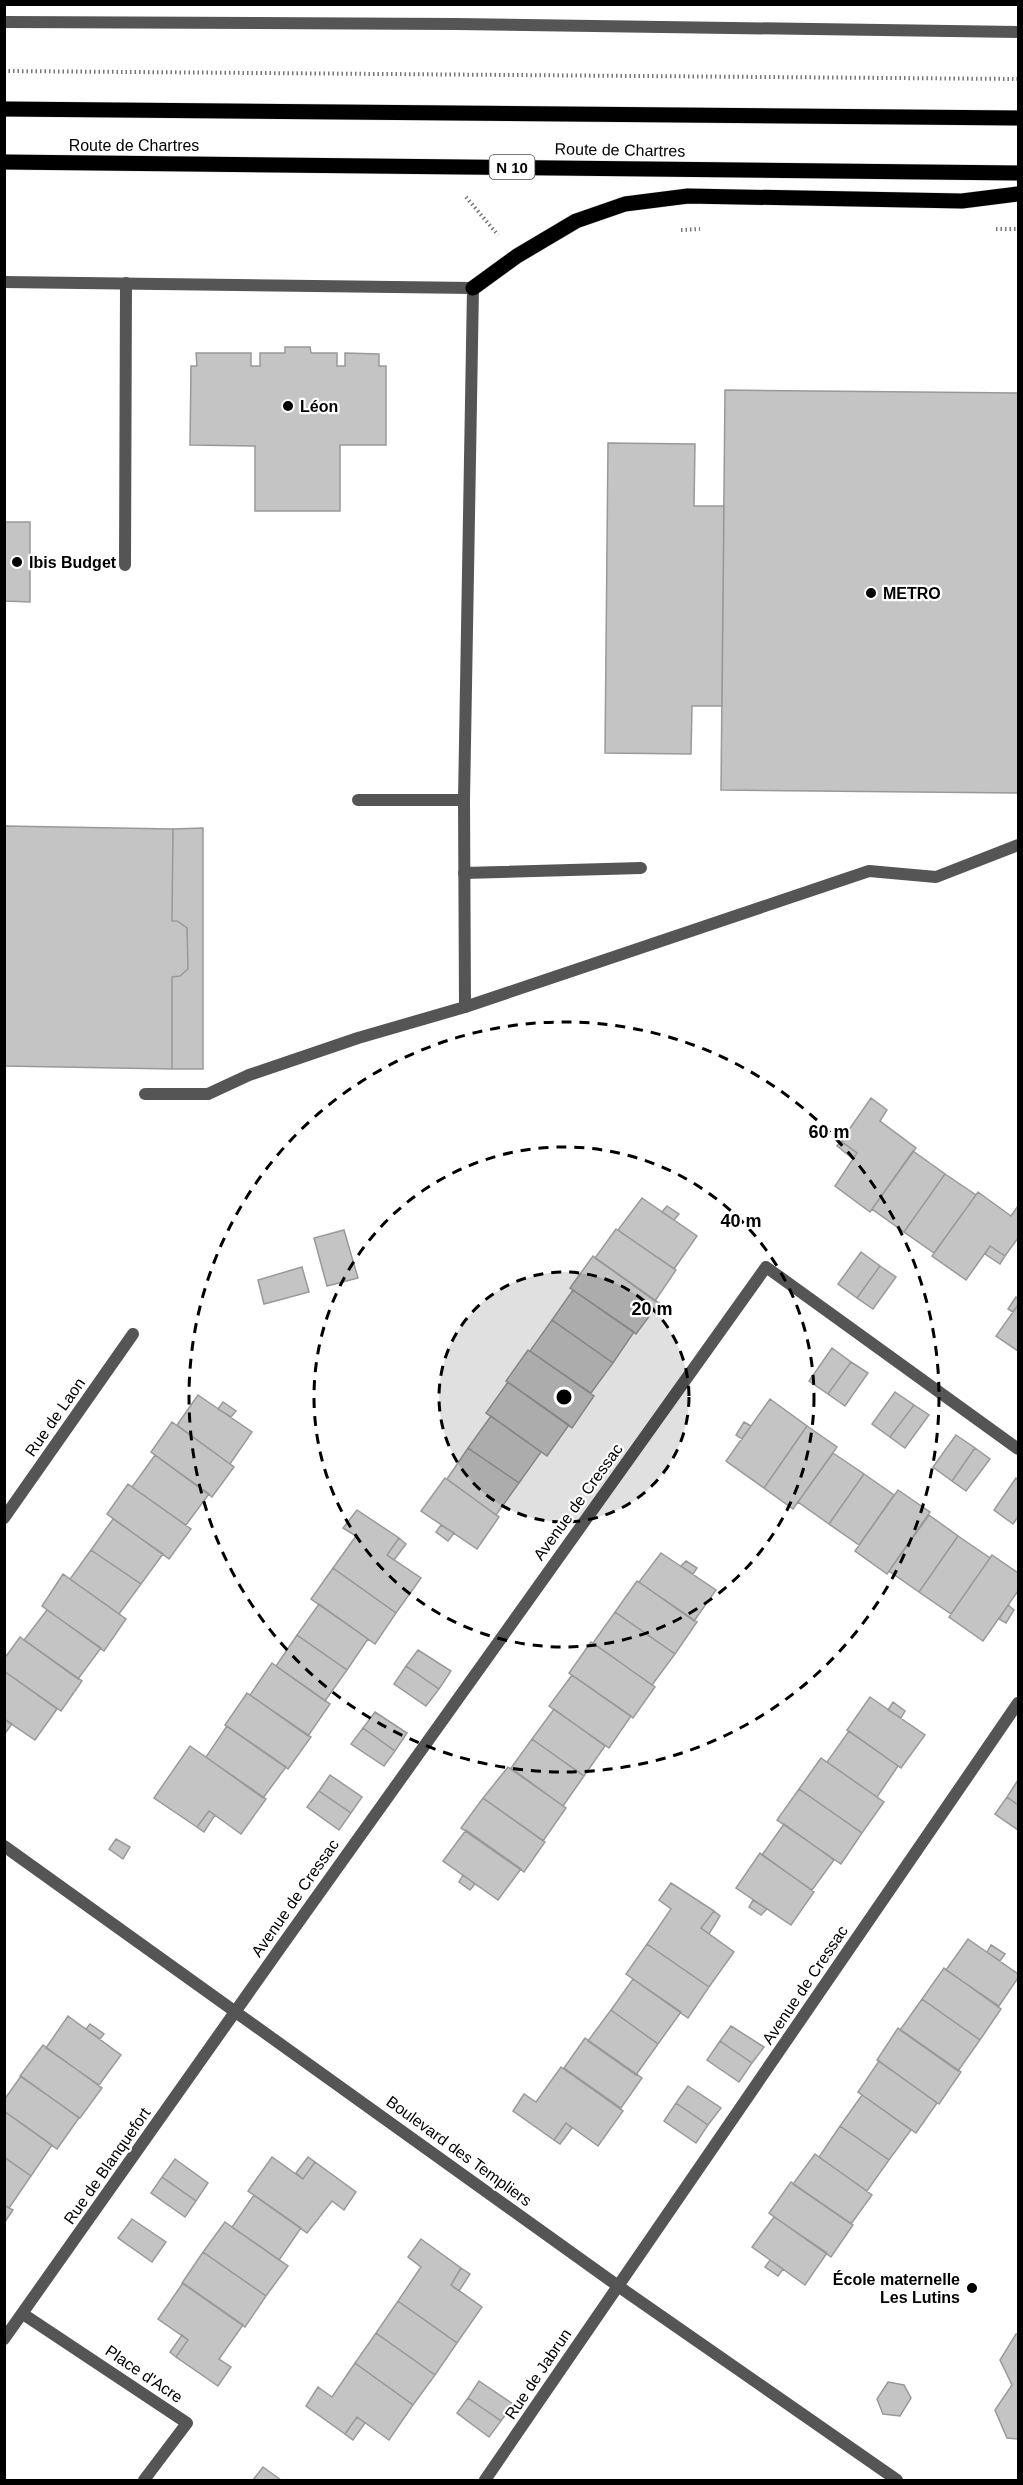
<svg xmlns="http://www.w3.org/2000/svg" width="1023" height="2485" font-family="Arial,sans-serif">
<rect width="100%" height="100%" fill="#fff"/>
<path fill="#c4c4c4" stroke="#999" stroke-width="1.5" d="M 285,347 L 310,347 L 311,353 L 337,353 L 337,366 L 345,366 L 345,353 L 379,354 L 379,366 L 386,366 L 386,445 L 340,445 L 340,511 L 255,511 L 255,446 L 190,445 L 191,366 L 197,366 L 196,353 L 251,353 L 251,366 L 260,366 L 260,353 L 285,353 Z
M 725,390 L 1018,393 L 1018,793 L 721,790 Z
M 608,443 L 695,444 L 694,506 L 724,506 L 722,706 L 692,706 L 691,754 L 605,753 Z
M 4,522 L 30,522 L 30,602 L 4,601 Z
M 4,826 L 173,829 L 172,921 L 177,921 L 187,928 L 188,969 L 180,976 L 172,977 L 172,1069 L 4,1066 Z
M 203,828 L 203,1069 L 172,1069 L 172,977 L 180,976 L 188,969 L 187,928 L 177,921 L 172,921 L 173,829 Z
M 871,1098 L 887,1110 L 880,1121 L 916,1148 L 870,1212 L 835,1186 L 857,1153 L 841,1141 Z
M 841,1141 L 857,1153 L 853,1159 L 837,1146 Z
M 913,1151 L 945,1174 L 904,1232 L 872,1209 Z
M 945,1174 L 976,1195 L 934,1253 L 904,1232 Z
M 978,1192 L 1011,1216 L 1018,1206 L 1018,1238 L 1005,1256 L 990,1246 L 966,1280 L 932,1256 Z
M 642,1198 L 697,1236 L 674,1269 L 618,1230 Z
M 667,1206 L 679,1214 L 674,1220 L 662,1212 Z
M 616,1229 L 676,1270 L 655,1301 L 595,1258 Z
M 344,1230 L 358,1278 L 327,1286 L 314,1238 Z
M 990,1246 L 1005,1256 L 1000,1264 L 985,1254 Z
M 861,1252 L 880,1266 L 857,1298 L 838,1284 Z
M 593,1256 L 659,1303 L 636,1334 L 570,1288 Z
M 880,1266 L 896,1277 L 873,1309 L 857,1298 Z
M 302,1267 L 309,1292 L 264,1304 L 258,1280 Z
M 573,1290 L 634,1332 L 613,1363 L 552,1320 Z
M 1016,1297 L 1018,1299 L 1018,1305 L 1013,1312 L 1008,1309 Z
M 1018,1305 L 1018,1351 L 996,1336 Z
M 552,1320 L 613,1363 L 591,1393 L 530,1351 Z
M 832,1348 L 851,1362 L 828,1394 L 809,1381 Z
M 528,1350 L 594,1396 L 572,1428 L 506,1381 Z
M 851,1362 L 868,1373 L 845,1406 L 828,1394 Z
M 508,1382 L 569,1425 L 547,1456 L 486,1413 Z
M 895,1392 L 914,1405 L 890,1437 L 872,1424 Z
M 198,1395 L 252,1432 L 230,1464 L 177,1425 Z
M 770,1399 L 807,1426 L 764,1488 L 726,1461 Z
M 223,1402 L 236,1411 L 231,1417 L 218,1409 Z
M 914,1405 L 929,1415 L 905,1448 L 890,1437 Z
M 491,1416 L 541,1452 L 519,1483 L 468,1448 Z
M 172,1422 L 234,1467 L 212,1497 L 151,1452 Z
M 744,1422 L 751,1426 L 742,1439 L 736,1435 Z
M 807,1426 L 837,1447 L 793,1509 L 764,1488 Z
M 956,1435 L 975,1448 L 952,1481 L 933,1467 Z
M 468,1448 L 519,1483 L 496,1515 L 447,1479 Z
M 975,1448 L 990,1459 L 966,1491 L 952,1481 Z
M 833,1453 L 864,1474 L 829,1524 L 798,1502 Z
M 155,1455 L 209,1494 L 186,1525 L 132,1487 Z
M 864,1474 L 894,1495 L 859,1545 L 829,1524 Z
M 445,1478 L 499,1517 L 477,1549 L 421,1511 Z
M 1016,1478 L 1018,1480 L 1018,1517 L 1013,1524 L 994,1510 Z
M 128,1484 L 191,1529 L 169,1559 L 107,1514 Z
M 898,1490 L 930,1512 L 887,1574 L 855,1551 Z
M 357,1510 L 399,1538 L 387,1555 L 421,1578 L 396,1613 L 333,1568 L 356,1536 L 343,1528 Z
M 929,1515 L 958,1536 L 919,1592 L 889,1571 Z
M 113,1519 L 163,1554 L 141,1584 L 91,1550 Z
M 441,1525 L 454,1533 L 448,1541 L 436,1532 Z
M 958,1536 L 990,1558 L 951,1614 L 919,1592 Z
M 399,1538 L 406,1544 L 394,1560 L 387,1555 Z
M 91,1550 L 141,1584 L 119,1614 L 70,1579 Z
M 661,1553 L 716,1590 L 694,1621 L 639,1582 Z
M 992,1555 L 1018,1573 L 1018,1591 L 983,1641 L 949,1617 Z
M 686,1561 L 697,1568 L 693,1574 L 681,1566 Z
M 333,1568 L 396,1613 L 375,1644 L 311,1599 Z
M 63,1574 L 126,1619 L 104,1651 L 42,1606 Z
M 637,1581 L 697,1622 L 675,1654 L 615,1612 Z
M 319,1604 L 368,1639 L 347,1670 L 297,1635 Z
M 1008,1605 L 1014,1610 L 1006,1623 L 999,1619 Z
M 47,1610 L 101,1648 L 78,1679 L 24,1640 Z
M 615,1612 L 675,1654 L 652,1685 L 593,1643 Z
M 297,1635 L 347,1670 L 325,1701 L 276,1666 Z
M 20,1637 L 82,1681 L 61,1711 L 4,1671 L 4,1659 Z
M 591,1642 L 655,1687 L 633,1718 L 569,1673 Z
M 418,1650 L 451,1671 L 439,1689 L 406,1666 Z
M 272,1663 L 330,1704 L 308,1736 L 250,1695 Z
M 406,1666 L 439,1689 L 426,1706 L 394,1684 Z
M 4,1671 L 57,1709 L 35,1740 L 4,1719 Z
M 572,1675 L 631,1716 L 609,1748 L 549,1706 Z
M 247,1693 L 311,1737 L 288,1769 L 225,1725 Z
M 870,1697 L 925,1735 L 901,1768 L 847,1730 Z
M 893,1702 L 905,1711 L 901,1718 L 888,1710 Z
M 554,1709 L 605,1746 L 584,1776 L 532,1739 Z
M 375,1712 L 407,1733 L 395,1751 L 363,1728 Z
M 4,1719 L 12,1724 L 6,1732 L 4,1731 Z
M 227,1726 L 286,1767 L 263,1798 L 206,1757 Z
M 363,1728 L 395,1751 L 384,1766 L 351,1744 Z
M 849,1731 L 898,1766 L 877,1797 L 827,1762 Z
M 532,1739 L 584,1776 L 563,1806 L 511,1768 Z
M 190,1746 L 266,1799 L 241,1834 L 209,1811 L 197,1827 L 154,1798 Z
M 821,1758 L 884,1802 L 862,1833 L 799,1789 Z
M 508,1767 L 566,1808 L 543,1841 L 483,1798 Z
M 330,1775 L 362,1797 L 351,1813 L 319,1791 Z
M 1018,1780 L 1018,1805 L 1007,1797 Z
M 799,1789 L 862,1833 L 841,1864 L 777,1820 Z
M 319,1791 L 351,1813 L 339,1830 L 307,1807 Z
M 1007,1797 L 1018,1805 L 1018,1830 L 995,1814 Z
M 483,1798 L 545,1842 L 524,1872 L 461,1828 Z
M 209,1811 L 215,1815 L 204,1832 L 197,1827 Z
M 784,1824 L 834,1860 L 812,1890 L 762,1855 Z
M 466,1830 L 521,1869 L 498,1900 L 443,1861 Z
M 116,1839 L 130,1847 L 123,1859 L 109,1849 Z
M 760,1853 L 814,1892 L 791,1925 L 736,1888 Z
M 463,1875 L 475,1884 L 470,1890 L 459,1882 Z
M 671,1883 L 714,1911 L 701,1928 L 734,1952 L 709,1987 L 647,1944 L 671,1909 L 659,1900 Z
M 753,1900 L 767,1909 L 761,1915 L 749,1907 Z
M 714,1911 L 720,1916 L 709,1934 L 701,1928 Z
M 968,1939 L 1018,1974 L 1018,1978 L 999,2006 L 946,1970 Z
M 647,1944 L 709,1987 L 688,2018 L 626,1974 Z
M 991,1945 L 1005,1954 L 1000,1961 L 987,1952 Z
M 944,1968 L 1001,2009 L 980,2040 L 922,1999 Z
M 633,1979 L 681,2012 L 658,2044 L 611,2010 Z
M 922,1999 L 980,2040 L 958,2071 L 900,2030 Z
M 611,2010 L 658,2044 L 636,2075 L 588,2041 Z
M 68,2016 L 121,2055 L 99,2085 L 46,2048 Z
M 90,2024 L 104,2034 L 100,2039 L 86,2029 Z
M 731,2026 L 764,2047 L 752,2063 L 720,2041 Z
M 898,2028 L 961,2072 L 939,2104 L 877,2060 Z
M 585,2038 L 642,2078 L 621,2108 L 564,2068 Z
M 720,2041 L 752,2063 L 739,2082 L 707,2060 Z
M 43,2045 L 102,2088 L 80,2118 L 20,2076 Z
M 879,2061 L 937,2103 L 916,2133 L 858,2092 Z
M 561,2067 L 623,2111 L 598,2146 L 566,2123 L 554,2140 L 513,2111 L 524,2094 L 536,2102 Z
M 21,2076 L 79,2118 L 57,2149 L 4,2111 L 4,2100 Z
M 688,2086 L 721,2108 L 708,2125 L 676,2103 Z
M 862,2095 L 911,2130 L 889,2160 L 840,2126 Z
M 676,2103 L 708,2125 L 696,2143 L 664,2121 Z
M 4,2111 L 52,2145 L 31,2176 L 4,2157 Z
M 566,2123 L 572,2128 L 560,2144 L 554,2140 Z
M 840,2126 L 889,2160 L 867,2191 L 819,2157 Z
M 815,2154 L 872,2195 L 851,2224 L 793,2184 Z
M 4,2157 L 31,2176 L 9,2208 L 4,2205 Z
M 272,2157 L 303,2179 L 315,2162 L 356,2192 L 344,2210 L 332,2201 L 307,2233 L 248,2191 Z
M 308,2157 L 315,2162 L 303,2179 L 296,2173 Z
M 175,2159 L 208,2183 L 196,2201 L 162,2177 Z
M 162,2177 L 196,2201 L 185,2217 L 151,2193 Z
M 791,2182 L 853,2225 L 831,2257 L 769,2213 Z
M 254,2195 L 301,2228 L 279,2260 L 232,2227 Z
M 4,2205 L 13,2210 L 4,2223 Z
M 774,2217 L 827,2253 L 805,2285 L 752,2247 Z
M 132,2219 L 166,2242 L 152,2262 L 118,2238 Z
M 225,2222 L 288,2266 L 266,2296 L 203,2252 Z
M 421,2239 L 461,2268 L 451,2285 L 482,2307 L 457,2343 L 398,2301 L 421,2267 L 408,2257 Z
M 203,2252 L 266,2296 L 245,2327 L 182,2283 Z
M 770,2260 L 783,2269 L 778,2276 L 765,2267 Z
M 461,2268 L 470,2274 L 459,2291 L 451,2285 Z
M 183,2283 L 243,2325 L 219,2359 L 231,2367 L 218,2386 L 176,2357 L 188,2340 L 158,2319 Z
M 398,2301 L 457,2343 L 435,2375 L 376,2333 Z
M 376,2333 L 435,2375 L 413,2405 L 355,2363 Z
M 1016,2334 L 1018,2334 L 1018,2439 L 1007,2438 L 995,2410 L 1012,2385 L 1000,2360 Z
M 182,2335 L 188,2340 L 176,2357 L 170,2352 Z
M 355,2363 L 413,2405 L 389,2440 L 357,2417 L 345,2434 L 306,2406 L 318,2387 L 332,2397 Z
M 479,2381 L 513,2404 L 501,2421 L 468,2398 Z
M 888,2382 L 904,2385 L 911,2398 L 900,2416 L 883,2414 L 877,2399 Z
M 468,2398 L 501,2421 L 489,2437 L 457,2413 Z
M 357,2417 L 365,2423 L 353,2440 L 345,2434 Z
M 263,2467 L 281,2480 L 282,2480 L 253,2480 Z"/>
<g fill="none" stroke-linecap="round" stroke-linejoin="round">
<defs>
<path id="primary" d="M 4,109 L 1018,118
M 4,162 L 1018,173
M 473,288 L 517,256 L 576,221 L 625,204 L 688,196 L 962,201 L 1018,194"/>
</defs>
<use href="#primary" stroke="#dbdbdb" stroke-width="16"/>
<path stroke="#777" stroke-width="4" stroke-dasharray="1.5 3" stroke-linecap="butt" d="M 4,71 L 1018,79
M 466,197 L 498,235
M 996,229 L 1018,229
M 681,230 L 700,229"/>
<path stroke="#555" stroke-width="12" d="M 4,22 L 456,24 L 1018,32
M 125,565 L 126,283
M 358,800 L 464,800
M 464,873 L 641,868
M 145,1094 L 208,1094 L 249,1075 L 358,1038 L 465,1007 L 869,871 L 936,877 L 1018,845"/>
<path stroke="#555" stroke-width="12" d="M 4,282 L 473,288 L 464,800 L 465,1007
M 4,1518 L 133,1334
M 4,1846 L 618,2286 L 897,2480
M 23,2314 L 187,2423 L 144,2480
M 4,2339 L 283,1944 L 766,1267 L 1018,1449
M 485,2480 L 1018,1703"/>
<use href="#primary" stroke="#000" stroke-width="15"/>
</g>
<circle cx="564" cy="1397" r="125" fill="#000" fill-opacity=".12"/>
<g fill="none" stroke="#000" stroke-width="3" stroke-dasharray="10 8">
<circle cx="564" cy="1397" r="125"/>
<circle cx="564" cy="1397" r="250"/>
<circle cx="564" cy="1397" r="375"/>
</g>
<g fill="#000" stroke="#fff" stroke-width="2">
<circle cx="288" cy="406" r="6"/>
<circle cx="17" cy="562" r="6"/>
<circle cx="871" cy="593" r="6"/>
<circle cx="972" cy="2288" r="6"/>
</g>
<g text-anchor="middle" dominant-baseline="central" stroke-width="4.5" stroke-linejoin="round" paint-order="stroke">
<rect fill="#fff" stroke="#4c4c4c" stroke-width="1.5" x="489.5" y="155" width="45" height="24" rx="4.5"/>
<g font-size="15" font-weight="bold" fill="#000">
<text x="512" y="167">N 10</text>
</g>
<g font-size="16" fill="#000" stroke="#fff">
<text x="134" y="145">Route de Chartres</text>
<text transform="translate(620 150) rotate(1)">Route de Chartres</text>
<text transform="translate(55 1417) rotate(-55)">Rue de Laon</text>
<text transform="translate(578 1502) rotate(-54)">Avenue de Cressac</text>
<text transform="translate(295 1898) rotate(-55)">Avenue de Cressac</text>
<text transform="translate(805 1985) rotate(-56)">Avenue de Cressac</text>
<text transform="translate(459 2151) rotate(36)">Boulevard des Templiers</text>
<text transform="translate(107 2166) rotate(-55)">Rue de Blanquefort</text>
<text transform="translate(144 2374) rotate(34)">Place d'Acre</text>
<text transform="translate(538 2374) rotate(-56)">Rue de Jabrun</text>
</g>
<g font-size="16" font-weight="bold" fill="#000" stroke="#fff" text-anchor="start">
<text x="300" y="406">Léon</text>
<text x="29" y="562">Ibis Budget</text>
<text x="883" y="593">METRO</text>
<text x="960" y="2279" text-anchor="end">École maternelle<tspan x="960" dy="18">Les Lutins</tspan></text>
</g>
</g>
<circle cx="564" cy="1397" r="9" fill="#000" stroke="#fff" stroke-width="3"/>
<g font-size="18" text-anchor="middle" font-weight="bold" fill="#000" stroke="#fff" stroke-width="4.5" stroke-linejoin="round" paint-order="stroke">
<text x="829" y="1138">60 m</text>
<text x="741" y="1227">40 m</text>
<text x="652" y="1315">20 m</text>
</g>
<rect width="1023" height="2485" fill="none" stroke="#000000" stroke-width="12"/>
</svg>
